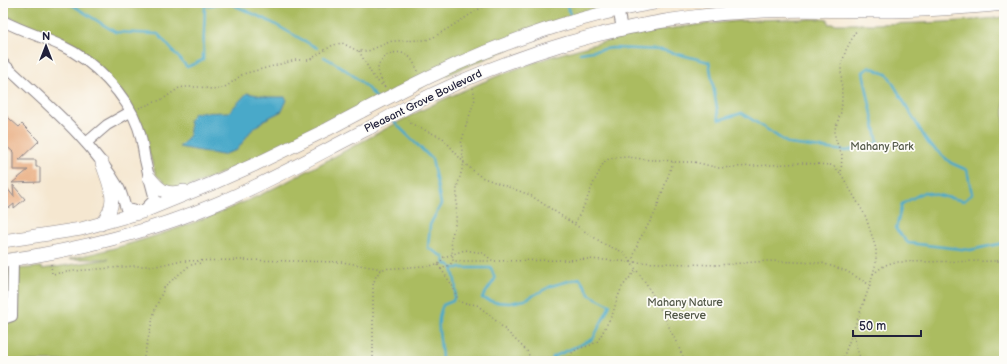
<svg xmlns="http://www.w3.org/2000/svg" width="1007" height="364" font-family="'Balsamiq Sans',sans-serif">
<rect width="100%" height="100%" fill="#fdfcf7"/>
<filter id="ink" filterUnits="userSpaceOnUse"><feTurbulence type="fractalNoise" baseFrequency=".025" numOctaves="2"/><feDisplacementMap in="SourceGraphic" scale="8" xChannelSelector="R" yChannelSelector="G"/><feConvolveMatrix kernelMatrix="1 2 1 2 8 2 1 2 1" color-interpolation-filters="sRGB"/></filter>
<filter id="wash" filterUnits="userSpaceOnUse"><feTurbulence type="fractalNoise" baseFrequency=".012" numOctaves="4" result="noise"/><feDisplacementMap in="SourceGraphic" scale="16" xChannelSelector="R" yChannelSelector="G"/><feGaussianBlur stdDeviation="0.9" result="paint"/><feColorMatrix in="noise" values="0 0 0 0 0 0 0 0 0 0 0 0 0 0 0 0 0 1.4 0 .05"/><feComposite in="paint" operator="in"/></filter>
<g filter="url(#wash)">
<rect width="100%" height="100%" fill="#f5e7d0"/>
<path fill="#abbc60" stroke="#666f4e" d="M 3,3 L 602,3 L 597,11 L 316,131 L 208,179 L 185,188 L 173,189 L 156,175 L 141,126 L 72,47 L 3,14 Z
M 1004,17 L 1004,361 L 3,361 L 3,270 L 42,267 L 42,269 L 109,259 L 69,259 C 135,245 199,223 260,195 C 331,161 397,119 469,88 C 551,52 638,29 727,22 C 760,19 794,19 828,19 L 828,24 C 887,24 945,24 1004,17 Z"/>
<path fill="#4aa9c9" stroke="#366682" d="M 247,93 L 268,97 L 285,97 L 287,100 L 282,111 L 264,120 L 250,132 L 237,150 L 222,155 L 179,147 C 189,138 192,133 189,120 L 194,113 L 229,112 Z"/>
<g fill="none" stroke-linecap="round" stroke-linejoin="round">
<path stroke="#4aa9c9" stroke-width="2.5" d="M 69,3 L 115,32 L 158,34 L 187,67 L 203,60 L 205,6 L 224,3
M 229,3 L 269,21 L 317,48
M 566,3 L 570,14
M 580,53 L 612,48 L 662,50 L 709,62 L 719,120 L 742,113 L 789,144 L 846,151 L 878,143 L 863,72 L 870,67 L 888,75 L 928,143 L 951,163 L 967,170 L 972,194 L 964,201 L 924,192 L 902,204 L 896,229 L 908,243 L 970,250 L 1004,243
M 324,57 C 343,67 363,81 377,99
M 393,120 L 398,126 L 432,159 L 441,204 L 430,225 L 428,248 L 444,257 L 445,264 L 450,265 L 452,268 L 491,268 L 495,279 L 482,298 L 494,302 L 510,303 L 525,300 L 551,286 L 580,278 L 590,295 L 610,305 L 593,339 L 553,357 L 552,361
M 442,361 C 442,341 434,324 443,305 L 453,301 C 458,290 455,279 452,268"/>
</g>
<g id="blocks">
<path fill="#e7a676" d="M 3,113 L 19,127 L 22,124 L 39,141 L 19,160 L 36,160 L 36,167 L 40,167 L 40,182 L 12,183 L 28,170 L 13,170 L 13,152 L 3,143 Z
M 3,183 L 14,197 L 13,185 L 25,199 L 14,208 L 14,204 L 9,208 L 3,201 Z"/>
</g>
</g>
<g filter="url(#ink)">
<use href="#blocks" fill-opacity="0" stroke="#8c8486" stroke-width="1"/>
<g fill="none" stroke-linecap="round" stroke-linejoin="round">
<defs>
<path id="minor" d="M 617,3 L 622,29
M 3,21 C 22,31 43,37 62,46 C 93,60 127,95 138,127 C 142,138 143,149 145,160 C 148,173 151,186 155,199 L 144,210
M 3,63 C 44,102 90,138 119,188 C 122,194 124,202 126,209 L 141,212
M 86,143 L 107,125 L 130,112
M 3,319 L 12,316 L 13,260"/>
<path id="major" d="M 399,92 C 480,50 563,18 654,3
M 407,107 C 520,49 638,16 764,11 C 803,9 842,11 881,11 C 922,11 963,8 1004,4
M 149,177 C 159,190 166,196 184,191
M 101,224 C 120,203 110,187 102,163
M 3,241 L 81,229 L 142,212 L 211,184 L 256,164 L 328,129 L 362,111
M 3,261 C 77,250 147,233 216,204 C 269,182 320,153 371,127"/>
</defs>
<use href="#minor" stroke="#8c8486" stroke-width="12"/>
<use href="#major" stroke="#8c8486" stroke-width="14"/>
<path stroke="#8c8486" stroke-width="1.5" stroke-dasharray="1 3" stroke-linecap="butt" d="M 359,51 L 374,78 L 384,87
M 385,87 C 382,82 379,76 378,70 C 378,56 396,47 408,56 C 413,59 415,66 418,71
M 473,88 L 475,99 L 466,126 L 461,144 L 464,163 L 457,187 L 456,221 L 451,239 L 453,261 L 491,261
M 139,108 L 163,99 L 179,88 L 184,87 L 200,87 L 216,90 L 227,86 L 243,74 L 296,60 L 309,60 L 333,45 L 342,43 L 358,51 L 368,51 L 392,41 L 426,40 L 434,37 L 489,3
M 408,120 L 410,123 L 420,128 L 443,138 L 464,163 L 481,177 L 530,195 L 604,244 L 623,252 L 646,283 L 662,312 L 685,361
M 575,223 L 584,206 L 594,182 L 603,164 L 606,160 L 614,158 L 628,157 L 650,160 L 665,160 L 675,162 L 694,162 L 719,168 L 804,163 L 830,165 L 834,166 L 841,174
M 997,261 L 1004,256
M 632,262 L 638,242 L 655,213 L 673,162
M 51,264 L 52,274 L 74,271 L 135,266 L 156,266 L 178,261 L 242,260 L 342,262 L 382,269
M 438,265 L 441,269 L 450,265 L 453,261
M 441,269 L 452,285 L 459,302 L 477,305 L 491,316 L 528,352 L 530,361
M 873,274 L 885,265 L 895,262 L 1004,261
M 853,332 L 856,346 L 861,361
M 143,361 L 155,309 L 165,286 L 189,266 L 194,264 L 203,263
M 373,361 L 373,285 L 376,276 L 382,269 L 438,265 L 444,257 L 465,250 L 483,253 L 493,261 L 567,260 L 589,259 L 632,262 L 717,265 L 768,261 L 822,263 L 846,271 L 870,285
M 570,361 L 572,353 L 577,349 L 591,345 L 598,341 L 613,313 L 617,299 L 622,287 L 636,270
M 842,361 L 870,285 L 876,263 L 876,249 L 872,236 L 865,215 L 841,174 L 842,155 L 835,138 L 835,129 L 841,112 L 842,98 L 841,66 L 846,50 L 857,29"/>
<use href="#minor" stroke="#fff" stroke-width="10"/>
<use href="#major" stroke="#fff" stroke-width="13"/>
<defs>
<path id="major-bridge" d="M 362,111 L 399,92
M 371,127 L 407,107"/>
</defs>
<use href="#major-bridge" stroke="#8c8486" stroke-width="14" stroke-linecap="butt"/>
<use href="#major-bridge" stroke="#fff" stroke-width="13"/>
</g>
</g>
<g text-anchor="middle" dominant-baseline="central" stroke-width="3.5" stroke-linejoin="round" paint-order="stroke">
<g font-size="11" fill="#22223b" stroke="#fdfcf7">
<text transform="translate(423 101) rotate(-26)">Pleasant Grove Boulevard</text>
</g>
<g font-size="11" fill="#525848" stroke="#fdfcf7">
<text x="882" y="146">Mahany Park</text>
<text x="685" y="302">Mahany Nature<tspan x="685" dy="13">Reserve</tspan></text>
</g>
</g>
<rect width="1007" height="364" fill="none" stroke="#fdfcf7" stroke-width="16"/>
<g transform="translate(46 46)" stroke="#fdfcf7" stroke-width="3" paint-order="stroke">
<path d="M0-3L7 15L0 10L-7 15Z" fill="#22223b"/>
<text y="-6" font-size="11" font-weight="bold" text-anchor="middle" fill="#22223b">N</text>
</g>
<path d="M853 330v6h68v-6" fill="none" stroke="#22223b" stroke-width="2"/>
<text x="859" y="330" font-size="12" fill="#22223b" stroke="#fdfcf7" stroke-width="3" paint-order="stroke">50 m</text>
</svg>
